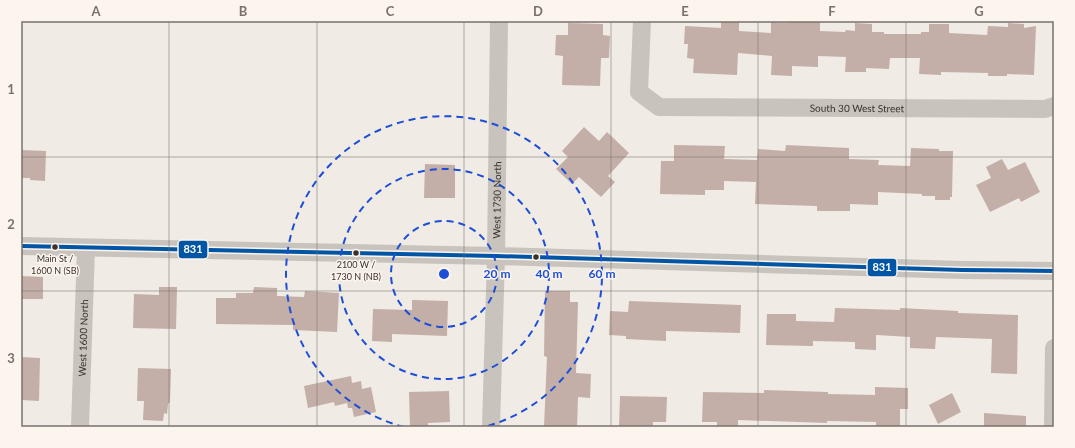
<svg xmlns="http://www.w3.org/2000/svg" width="1075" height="448" font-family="Lato,sans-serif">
<rect width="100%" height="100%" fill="#f0ebe5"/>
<path fill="#c3afa7" d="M 721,21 L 739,21 L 739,31 L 771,33 L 771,22 L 788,23 L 788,21 L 820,21 L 820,31 L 845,32 L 846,30 L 855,31 L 855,23 L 872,24 L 872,32 L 884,32 L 884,34 L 921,34 L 921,32 L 929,32 L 929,24 L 949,24 L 949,33 L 987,35 L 988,26 L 1008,27 L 1008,23 L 1024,24 L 1024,28 L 1036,26 L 1034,75 L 1007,74 L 1007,76 L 988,76 L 988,73 L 941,72 L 941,75 L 919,74 L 920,58 L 890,58 L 889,69 L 866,68 L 866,72 L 845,72 L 846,57 L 818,56 L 818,67 L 792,66 L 792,76 L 771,75 L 772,56 L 738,53 L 737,75 L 693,73 L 694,59 L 687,58 L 688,44 L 684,44 L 685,26 L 721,28 Z
M 568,23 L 603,24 L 603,35 L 610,36 L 609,58 L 601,58 L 600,86 L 562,85 L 563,56 L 555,55 L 556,35 L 568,35 Z
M 584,127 L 599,141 L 607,132 L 629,153 L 608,176 L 615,182 L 601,197 L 579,177 L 572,184 L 556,169 L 568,157 L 562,151 Z
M 674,145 L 725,146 L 724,159 L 757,160 L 758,149 L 785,151 L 786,145 L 849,148 L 849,159 L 879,160 L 878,165 L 910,166 L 911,148 L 939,149 L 939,151 L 953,151 L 952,197 L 950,197 L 950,200 L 935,200 L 935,196 L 922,196 L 922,194 L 878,192 L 878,205 L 850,204 L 850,211 L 817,211 L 817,206 L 755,204 L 756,182 L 724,181 L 724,190 L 705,190 L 705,195 L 660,194 L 661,161 L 674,161 Z
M 21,150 L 46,151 L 45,181 L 30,180 L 30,178 L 21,178 Z
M 1002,159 L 1008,170 L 1025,162 L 1040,192 L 1021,202 L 1019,198 L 990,212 L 976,185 L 991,178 L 986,167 Z
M 425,164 L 455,165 L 455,198 L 424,198 Z
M 21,276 L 43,277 L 43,299 L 21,299 Z
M 159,287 L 177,287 L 176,329 L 133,328 L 134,294 L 159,295 Z
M 254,287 L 277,288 L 277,296 L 304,297 L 305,291 L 339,293 L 337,332 L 293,330 L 293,325 L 216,324 L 216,298 L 236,298 L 236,293 L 253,293 Z
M 545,291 L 570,291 L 570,302 L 578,302 L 576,373 L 591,374 L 590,398 L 578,397 L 577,427 L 544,427 L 547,357 L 544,356 Z
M 412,300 L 448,301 L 447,336 L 392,334 L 392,342 L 372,341 L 373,309 L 412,310 Z
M 629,301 L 741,305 L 740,333 L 666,331 L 666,341 L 626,339 L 626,336 L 609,335 L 610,311 L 628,312 Z
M 835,308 L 900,310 L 900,308 L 958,311 L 958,313 L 1018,315 L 1017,374 L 991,373 L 992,339 L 936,337 L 935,349 L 910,348 L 910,337 L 876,335 L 876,350 L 855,349 L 855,342 L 813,341 L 813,346 L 766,345 L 767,314 L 796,314 L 796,321 L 834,322 Z
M 21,357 L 40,358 L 39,401 L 21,400 Z
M 138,368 L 171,369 L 170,402 L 168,404 L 167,414 L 164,413 L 163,421 L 143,420 L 144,401 L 137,401 Z
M 351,376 L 352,383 L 361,381 L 362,389 L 371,387 L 376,412 L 354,417 L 352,408 L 348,408 L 347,403 L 335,406 L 334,402 L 308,408 L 304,386 Z
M 875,387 L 908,388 L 908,409 L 900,409 L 900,427 L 876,427 L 876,422 L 827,421 L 827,423 L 738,420 L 738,427 L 717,427 L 717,422 L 702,422 L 703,392 L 764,393 L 764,390 L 828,392 L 828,394 L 875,395 Z
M 449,391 L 450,422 L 428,423 L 428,427 L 410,427 L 409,392 Z
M 952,393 L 961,412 L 938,424 L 929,405 Z
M 620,396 L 667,397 L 666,422 L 653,422 L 653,427 L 619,427 Z
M 984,413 L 1026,416 L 1026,427 L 984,427 Z"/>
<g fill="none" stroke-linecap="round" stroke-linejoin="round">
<g stroke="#c9c3be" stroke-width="18">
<path id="s1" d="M 642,21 L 639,92 L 659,107 L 1045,109 L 1054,106"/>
<path d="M 21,246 L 496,256 L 962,270 L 1054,271"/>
<path id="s2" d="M 80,427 L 86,248"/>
<path id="s3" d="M 491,427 L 496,256 L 499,21"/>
<path d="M 1053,427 L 1054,348"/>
</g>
<defs>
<path id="bus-1" d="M 21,246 L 496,256 L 962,270 L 1054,271"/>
</defs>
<use href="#bus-1" stroke="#fbf5ee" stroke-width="7"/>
<use href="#bus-1" stroke="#0055a4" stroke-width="4"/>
</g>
<path fill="none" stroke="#7a716c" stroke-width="1" stroke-opacity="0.55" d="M 169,21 L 169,427M 317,21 L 317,427M 464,21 L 464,427M 611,21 L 611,427M 758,21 L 758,427M 906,21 L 906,427M 21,157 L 1054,157M 21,291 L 1054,291"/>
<g fill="none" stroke="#1d4ed8" stroke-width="2" stroke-dasharray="7 5">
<circle cx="444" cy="274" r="53"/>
<circle cx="444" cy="274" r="105"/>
<path d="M404 427A158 158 0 1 1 484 427"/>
</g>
<g fill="#3b302b" stroke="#fbf5ee" stroke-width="1.5">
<circle cx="55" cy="247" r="3.5"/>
<circle cx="356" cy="253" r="3.5"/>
<circle cx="536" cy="257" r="3.5"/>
</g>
<g text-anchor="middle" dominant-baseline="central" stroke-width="3" stroke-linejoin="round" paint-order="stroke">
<g font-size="9" fill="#3b302b" stroke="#fbf5ee">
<text x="55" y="258">Main St /<tspan x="55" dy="12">1600 N (SB)</tspan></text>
<text x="356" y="264">2100 W /<tspan x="356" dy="12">1730 N (NB)</tspan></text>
</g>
<g font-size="10" fill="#3b302b" stroke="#fbf5ee">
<text stroke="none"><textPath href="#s1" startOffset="294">South 30 West Street</textPath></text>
<text stroke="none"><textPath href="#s3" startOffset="227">West 1730 North</textPath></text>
<text stroke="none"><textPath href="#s2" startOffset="89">West 1600 North</textPath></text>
</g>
</g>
<circle cx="444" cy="274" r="6" fill="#1d4ed8" stroke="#fbf5ee" stroke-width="2"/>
<g font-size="12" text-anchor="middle" font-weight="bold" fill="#1d4ed8" stroke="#fbf5ee" stroke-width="3" stroke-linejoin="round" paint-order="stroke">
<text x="497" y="278">20 m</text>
<text x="549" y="278">40 m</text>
<text x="602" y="278">60 m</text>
</g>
<g stroke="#fbf5ee" stroke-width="1.5">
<rect x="178" y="240" width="30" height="19" rx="4" fill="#0055a4"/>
<rect x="867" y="258" width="30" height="19" rx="4" fill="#0055a4"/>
</g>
<g font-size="11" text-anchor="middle" font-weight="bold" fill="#fff">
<text x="193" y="253">831</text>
<text x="882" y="271">831</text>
</g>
<rect width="1075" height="448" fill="none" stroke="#fbf5ee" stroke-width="44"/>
<rect x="22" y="22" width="1031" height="404" fill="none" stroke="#7a716c" stroke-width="1.5"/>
<g font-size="13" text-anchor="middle" font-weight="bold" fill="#7a716c">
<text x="96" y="16">A</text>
<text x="243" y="16">B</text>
<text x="390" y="16">C</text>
<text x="538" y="16">D</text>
<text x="685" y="16">E</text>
<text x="832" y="16">F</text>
<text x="979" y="16">G</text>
<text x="11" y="94">1</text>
<text x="11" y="229">2</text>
<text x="11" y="363">3</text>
</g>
</svg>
